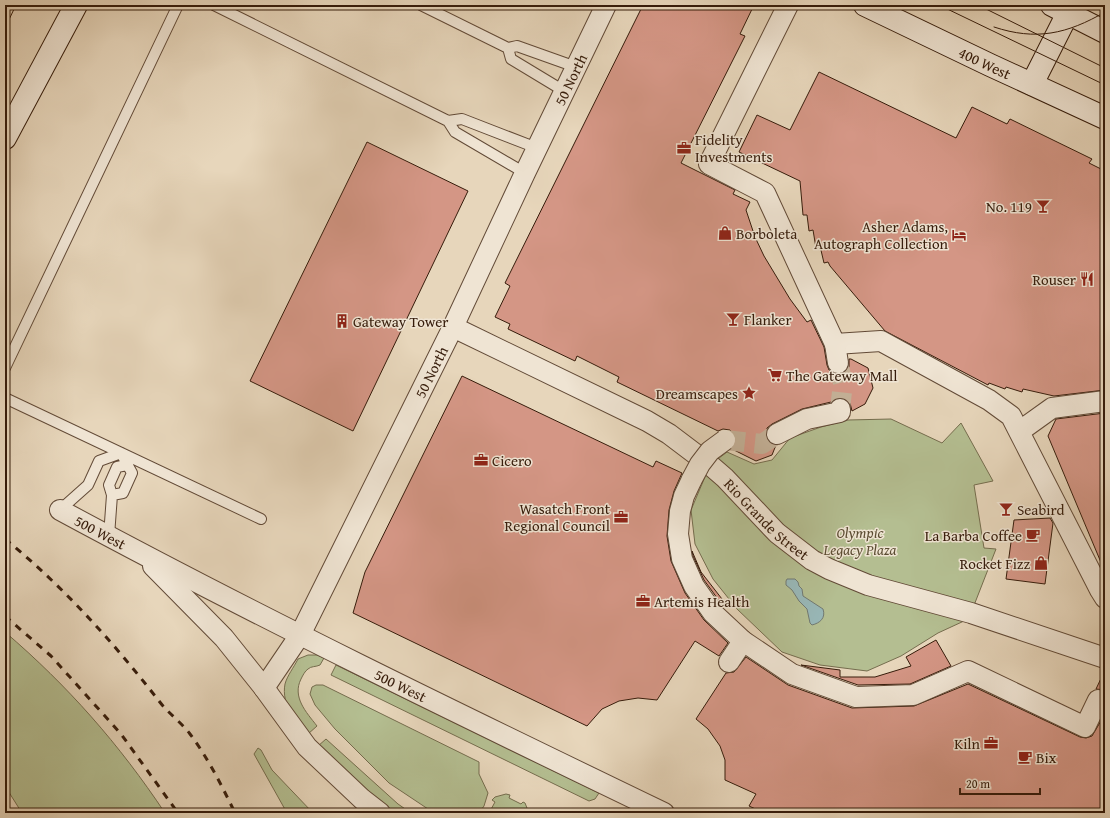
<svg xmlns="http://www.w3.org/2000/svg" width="1110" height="818" font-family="'Gentium Book Plus',serif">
<rect width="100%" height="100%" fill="#e7d6bb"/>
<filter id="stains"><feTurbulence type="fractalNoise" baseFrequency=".005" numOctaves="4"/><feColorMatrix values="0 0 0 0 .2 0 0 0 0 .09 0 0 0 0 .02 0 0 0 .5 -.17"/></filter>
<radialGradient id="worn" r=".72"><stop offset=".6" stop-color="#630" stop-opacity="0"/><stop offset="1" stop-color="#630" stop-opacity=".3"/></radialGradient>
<path fill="#b4be91" stroke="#756d4e" d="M 891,419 L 942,443 L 961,423 L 993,481 L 974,485 L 984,548 L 996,549 L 971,613 L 964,621 L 938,633 L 901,656 L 867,671 L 820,665 L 782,652 L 737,609 L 713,579 L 695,544 L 691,510 L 710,465 L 727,452 L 754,464 L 772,460 L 790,438 L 821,427 L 848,420 Z
M 5,632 C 68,686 119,744 165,813 L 22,813 L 5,786 Z
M 308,655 L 317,655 L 324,658 L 320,665 C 316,667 311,666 308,669 C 305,671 303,675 301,679 C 292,697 306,712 317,726 L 308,734 C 296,720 281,705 285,684 C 287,676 294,667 298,659 Z
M 336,665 L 599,793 L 595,799 L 589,801 L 331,675 Z
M 316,685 L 323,685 L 479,762 L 479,774 L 488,793 L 484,806 L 479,813 L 434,813 L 389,783 L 335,729 L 315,705 L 310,694 L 312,687 Z
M 326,739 L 398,804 L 411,813 L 390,813 L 379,804 L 318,746 Z
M 258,748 L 261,750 L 272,770 L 313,813 L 287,813 L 254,754 Z
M 506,794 L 510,795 L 509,798 L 521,804 L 523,802 L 525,803 L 529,813 L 489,813 L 495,802 L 492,800 L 495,797 Z"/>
<path fill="#98b7b7" stroke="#717972" d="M 787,579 L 795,579 L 798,582 L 799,586 L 802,589 L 803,596 L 823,609 C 826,618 820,623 812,625 L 810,623 L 807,609 L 799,601 L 792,590 L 786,585 L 786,581 Z"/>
<path fill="#d49685" stroke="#361c0b" d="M 643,5 L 754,5 L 740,34 L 745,36 L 681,163 L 735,190 L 733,194 L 750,202 L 746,210 L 755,237 L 764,256 L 790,299 L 807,322 L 811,320 L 824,347 L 827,365 L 829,370 L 834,374 L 840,374 L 845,372 L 849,367 L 849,359 L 851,359 L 868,368 L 873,388 L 865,404 L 852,411 L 850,403 L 845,399 L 840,398 L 835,399 L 831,402 L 802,409 L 772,424 L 767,428 L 766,434 L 767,439 L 770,443 L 776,445 L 772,455 L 756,461 L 732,449 L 736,444 L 736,438 L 734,434 L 730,430 L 723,429 L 718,431 L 617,382 L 619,377 L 577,356 L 575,361 L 508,329 L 510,324 L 495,317 L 510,286 L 505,283 Z
M 819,72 L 956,138 L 972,107 L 1007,124 L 1010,119 L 1053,140 L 1092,159 L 1089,163 L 1105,171 L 1105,390 L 1054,396 L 1023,389 L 1022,392 L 1006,387 L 1005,389 L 989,383 L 988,385 L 885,331 L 830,266 L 828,262 L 824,263 L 820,246 L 816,248 L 813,230 L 809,231 L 807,215 L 803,215 L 800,181 L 739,152 L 757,115 L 790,130 Z
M 367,142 L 468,191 L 353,431 L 250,381 Z
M 462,376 L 653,467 L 656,461 L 682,473 L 674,491 L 669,510 L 667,536 L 671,561 L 685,593 L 704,620 L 728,643 L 719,656 L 695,641 L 657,700 L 638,698 L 619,701 L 602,709 L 587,726 L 353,613 L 365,572 Z
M 1105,413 L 1105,572 L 1048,436 L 1056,419 Z
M 1050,518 L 1053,523 L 1045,584 L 1006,579 L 1014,520 Z
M 692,551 L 701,572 L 722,599 L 720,602 L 704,580 L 693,556 Z
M 936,640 L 951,666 L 910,684 L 858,685 L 801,665 L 840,670 L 840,677 L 875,677 L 911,666 L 906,657 Z
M 746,657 L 788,685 L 852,708 L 914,706 L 968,684 L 1080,737 L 1086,738 L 1092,736 L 1105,714 L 1105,813 L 764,813 L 749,806 L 756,794 L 725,780 L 725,760 L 720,746 L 708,729 L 696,719 L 726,673 L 734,672 Z
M 1105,670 L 1105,690 L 1096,689 Z"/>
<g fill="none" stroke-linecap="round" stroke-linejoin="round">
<path stroke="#c4b198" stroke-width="20" stroke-dasharray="20 10" stroke-linecap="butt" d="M 838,363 L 843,383 L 840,409
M 725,440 L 762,444 L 777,434"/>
<defs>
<path id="lane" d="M 214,5 L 448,121
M 421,5 L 508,48
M 564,91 L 511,59 L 508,48 L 517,46 L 576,67
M 525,173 L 455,132 L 448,121 L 462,119 L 537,148
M 5,368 L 178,5
M 5,398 L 261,519
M 60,510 L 88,485 L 99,461 L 121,453 L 132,473 L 123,493 L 112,495
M 109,536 L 112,495 L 109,485 L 117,467 L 127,465"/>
<g id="street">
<path d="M 788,5 L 709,164 L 765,193 L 835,344 L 881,341 L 989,400 L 1011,416 L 1100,590 L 1105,598"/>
<path id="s1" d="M 453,327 L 647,421 L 669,434 L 710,465 L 725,478 L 777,533 L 812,560 L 829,569 L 868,585 L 971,613 L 1105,658"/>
<path d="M 835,344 L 838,363"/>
<path d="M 1020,431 L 1052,408 L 1105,401"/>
<path d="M 777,434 L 807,419 L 840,412 L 840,409"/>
<path d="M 692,479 L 684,496 L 680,511 L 678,534 L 682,559 L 694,586 L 713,613 L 743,641 L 792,674 L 856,697 L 913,695 L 968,671 L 1085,727 L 1098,700 L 1105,703"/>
<path id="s2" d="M 60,510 C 258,617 461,715 664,813"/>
<path d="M 153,566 L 224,638 L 264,688 L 307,747 L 362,799 L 380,813"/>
<path d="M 729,662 L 743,641"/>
<path id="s3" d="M 264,688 L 300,635 L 453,327 L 525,173 L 606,5"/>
</g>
<g id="secondary">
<path id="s4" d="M 865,5 L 990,65 L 1105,118"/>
<path d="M 1052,5 L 1105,32"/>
<path d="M 1032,84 L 1072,5"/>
<path d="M 5,138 L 76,5"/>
</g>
</defs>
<use href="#lane" stroke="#624a37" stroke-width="12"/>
<use href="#street" stroke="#624a37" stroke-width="22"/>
<use href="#secondary" stroke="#361c0b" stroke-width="24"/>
<use href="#lane" stroke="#efe4d3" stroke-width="10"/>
<use href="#street" stroke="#efe4d3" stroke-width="20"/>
<use href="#secondary" stroke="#efe4d3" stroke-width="22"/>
<path stroke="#361c0b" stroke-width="1" d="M 939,5 L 1105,85
M 978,5 L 1105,68
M 991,5 C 1010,10 1029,9 1048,5
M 994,27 C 1036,41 1067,34 1105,12
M 5,28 L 16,5"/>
<path stroke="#361c0b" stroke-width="3" stroke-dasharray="7 7" stroke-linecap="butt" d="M 5,539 C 63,586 113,642 159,701 C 168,713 181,722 190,734 C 208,758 222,786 235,813
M 5,616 L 51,656 L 121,734 L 178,813"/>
<defs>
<path id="street-bridge" d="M 692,479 L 700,464 L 710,451 L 725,440"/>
</defs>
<use href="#street-bridge" stroke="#624a37" stroke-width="22" stroke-linecap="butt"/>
<use href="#street-bridge" stroke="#efe4d3" stroke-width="20"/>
</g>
<defs>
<symbol id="office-bare" viewBox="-9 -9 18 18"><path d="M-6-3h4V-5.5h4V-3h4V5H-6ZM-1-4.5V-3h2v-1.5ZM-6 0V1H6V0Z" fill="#8f2418" stroke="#efe4d3" stroke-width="2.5" paint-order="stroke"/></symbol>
<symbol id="bar-bare" viewBox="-9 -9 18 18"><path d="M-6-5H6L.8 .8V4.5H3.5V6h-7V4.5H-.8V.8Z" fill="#8f2418" stroke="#efe4d3" stroke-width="2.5" paint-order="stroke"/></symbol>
<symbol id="shop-bare" viewBox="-9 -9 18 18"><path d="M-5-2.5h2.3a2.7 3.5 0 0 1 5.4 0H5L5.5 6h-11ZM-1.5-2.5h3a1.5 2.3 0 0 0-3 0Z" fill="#8f2418" stroke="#efe4d3" stroke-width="2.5" paint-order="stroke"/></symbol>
<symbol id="hotel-bare" viewBox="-9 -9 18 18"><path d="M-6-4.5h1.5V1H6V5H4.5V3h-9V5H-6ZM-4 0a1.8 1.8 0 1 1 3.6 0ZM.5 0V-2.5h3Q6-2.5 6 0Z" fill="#8f2418" stroke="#efe4d3" stroke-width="2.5" paint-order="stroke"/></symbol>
<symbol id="restaurant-bare" viewBox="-9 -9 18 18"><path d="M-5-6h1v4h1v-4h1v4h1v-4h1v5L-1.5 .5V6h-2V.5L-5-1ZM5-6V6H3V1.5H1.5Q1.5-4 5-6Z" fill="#8f2418" stroke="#efe4d3" stroke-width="2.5" paint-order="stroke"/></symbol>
<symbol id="building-bare" viewBox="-9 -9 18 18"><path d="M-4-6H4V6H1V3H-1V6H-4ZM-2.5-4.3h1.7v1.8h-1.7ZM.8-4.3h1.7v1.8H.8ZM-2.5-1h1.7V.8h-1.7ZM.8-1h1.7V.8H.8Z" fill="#8f2418" stroke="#efe4d3" stroke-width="2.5" paint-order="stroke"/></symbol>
<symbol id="supermarket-bare" viewBox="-9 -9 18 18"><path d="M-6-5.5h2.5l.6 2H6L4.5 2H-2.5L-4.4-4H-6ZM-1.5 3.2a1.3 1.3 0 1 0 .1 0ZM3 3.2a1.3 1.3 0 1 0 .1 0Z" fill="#8f2418" stroke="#efe4d3" stroke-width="2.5" paint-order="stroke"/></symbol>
<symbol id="sight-bare" viewBox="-9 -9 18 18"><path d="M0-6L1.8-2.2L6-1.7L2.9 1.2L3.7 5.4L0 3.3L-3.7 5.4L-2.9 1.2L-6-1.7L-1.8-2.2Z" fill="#8f2418" stroke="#efe4d3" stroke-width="2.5" paint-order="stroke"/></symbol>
<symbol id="cafe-bare" viewBox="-9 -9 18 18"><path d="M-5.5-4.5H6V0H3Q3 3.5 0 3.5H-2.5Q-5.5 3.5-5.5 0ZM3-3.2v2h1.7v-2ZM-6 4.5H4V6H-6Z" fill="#8f2418" stroke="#efe4d3" stroke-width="2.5" paint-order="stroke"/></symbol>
</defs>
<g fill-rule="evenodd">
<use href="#office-bare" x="674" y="138" width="20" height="20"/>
<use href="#bar-bare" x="1033" y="196" width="20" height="20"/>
<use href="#shop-bare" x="715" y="223" width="20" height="20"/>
<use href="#hotel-bare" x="949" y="225" width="20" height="20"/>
<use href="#restaurant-bare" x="1077" y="269" width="20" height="20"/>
<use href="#bar-bare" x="723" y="309" width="20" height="20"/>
<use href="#building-bare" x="332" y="311" width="20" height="20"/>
<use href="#supermarket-bare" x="765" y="365" width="20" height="20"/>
<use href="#sight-bare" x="739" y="383" width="20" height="20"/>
<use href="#office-bare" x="471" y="450" width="20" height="20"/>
<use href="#bar-bare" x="996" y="499" width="20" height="20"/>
<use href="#office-bare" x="611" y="507" width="20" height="20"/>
<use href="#cafe-bare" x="1023" y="525" width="20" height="20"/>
<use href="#shop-bare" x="1031" y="553" width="20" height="20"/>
<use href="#office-bare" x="633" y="591" width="20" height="20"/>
<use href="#office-bare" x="981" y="733" width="20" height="20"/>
<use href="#cafe-bare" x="1015" y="747" width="20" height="20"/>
</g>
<g text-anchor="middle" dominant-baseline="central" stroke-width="3" stroke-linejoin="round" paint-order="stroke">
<g font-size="15" fill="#361c0b" stroke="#efe4d3">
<text stroke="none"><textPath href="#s4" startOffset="133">400 West</textPath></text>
<text stroke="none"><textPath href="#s3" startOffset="682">50 North</textPath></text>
<text stroke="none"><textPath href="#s3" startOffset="358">50 North</textPath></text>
<text stroke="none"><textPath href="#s1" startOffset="371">Rio Grande Street</textPath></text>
<text stroke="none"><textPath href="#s2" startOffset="46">500 West</textPath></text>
<text stroke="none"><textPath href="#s2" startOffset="383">500 West</textPath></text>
</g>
<g font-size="15" fill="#361c0b" stroke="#efe4d3" text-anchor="start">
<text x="695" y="139">Fidelity<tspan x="695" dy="17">Investments</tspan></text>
<text x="1032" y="206" text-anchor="end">No. 119</text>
<text x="948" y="226" text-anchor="end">Asher Adams,<tspan x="948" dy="17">Autograph Collection</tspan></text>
<text x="736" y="233">Borboleta</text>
<text x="1076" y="279" text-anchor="end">Rouser</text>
<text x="744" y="319">Flanker</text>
<text x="353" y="321">Gateway Tower</text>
<text x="786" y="375">The Gateway Mall</text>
<text x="738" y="393" text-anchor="end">Dreamscapes</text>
<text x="492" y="460">Cicero</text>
<text x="610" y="508" text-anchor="end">Wasatch Front<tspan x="610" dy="17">Regional Council</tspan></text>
<text x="1017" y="509">Seabird</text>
<text x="1022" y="535" text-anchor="end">La Barba Coffee</text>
<text x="1030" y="563" text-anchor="end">Rocket Fizz</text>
<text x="654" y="601">Artemis Health</text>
<text x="980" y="743" text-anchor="end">Kiln</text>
<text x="1036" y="757">Bix</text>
</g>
<g font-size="15" font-style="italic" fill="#5c4d33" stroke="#efe4d3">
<text x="860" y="532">Olympic<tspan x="860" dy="17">Legacy Plaza</tspan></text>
</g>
</g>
<rect width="1110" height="818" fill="none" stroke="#e7d6bb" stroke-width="20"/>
<rect x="6" y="6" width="1098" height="806" fill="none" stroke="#361c0b" stroke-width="2"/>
<rect x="10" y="10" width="1090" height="798" fill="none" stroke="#361c0b"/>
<path d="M960 788v6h80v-6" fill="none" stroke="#361c0b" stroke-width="2"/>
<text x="966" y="788" font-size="12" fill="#361c0b" stroke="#efe4d3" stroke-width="3" paint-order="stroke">20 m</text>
<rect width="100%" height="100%" filter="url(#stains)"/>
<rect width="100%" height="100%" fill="url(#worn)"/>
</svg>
